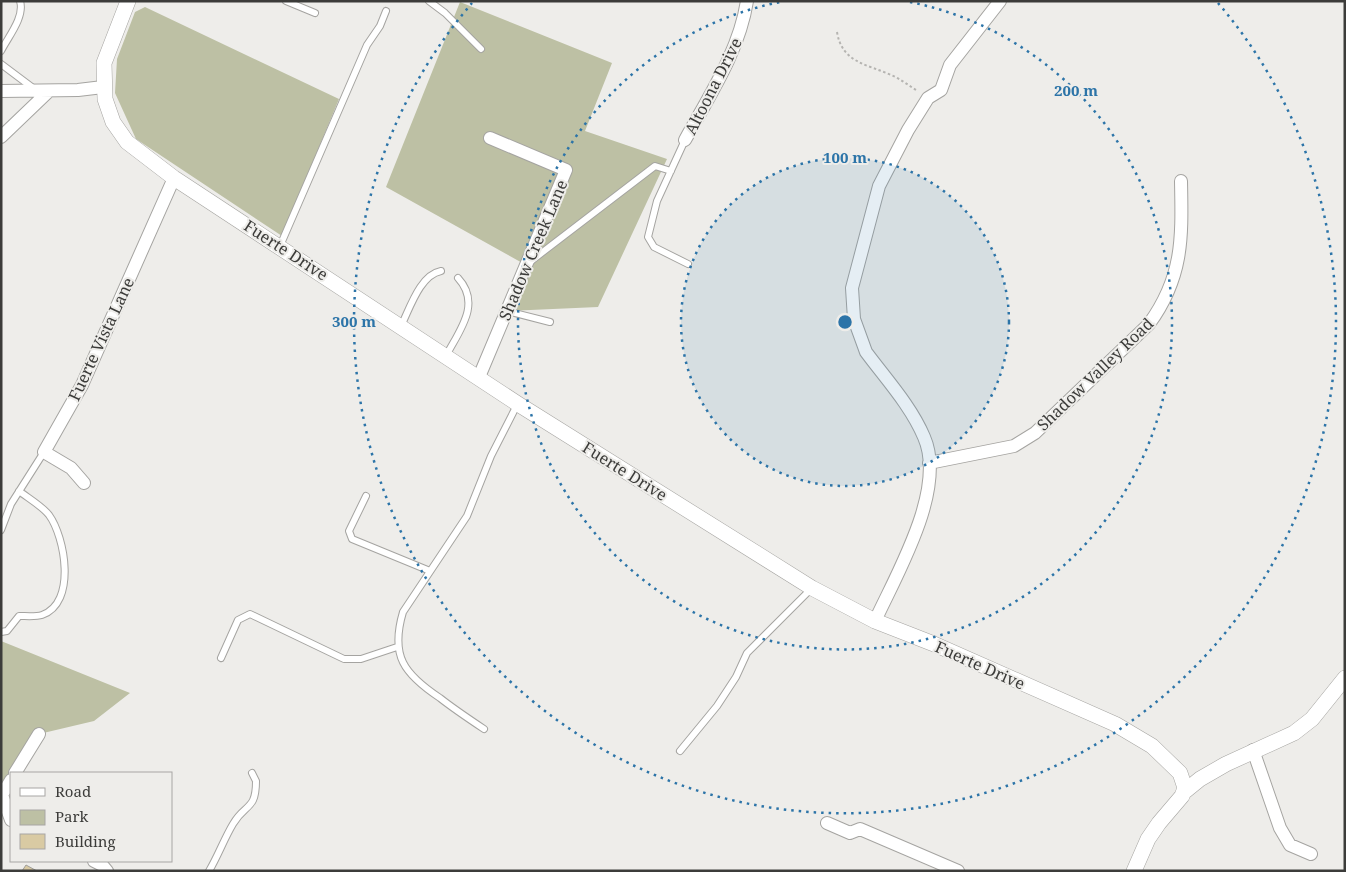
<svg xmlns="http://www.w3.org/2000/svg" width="1346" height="872" font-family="'Noto Serif',serif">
<rect width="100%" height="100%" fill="#eeedea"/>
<path fill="#bdc0a4" d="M 460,2 L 612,63 L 585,131 L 667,159 L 598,307 L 506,311 L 526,265 L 386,187 Z
M 145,7 L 339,99 L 282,236 L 136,139 L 115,93 L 117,59 L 135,12 Z
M 1,641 L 130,693 L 94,721 L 39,734 L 8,785 L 1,783 Z"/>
<path fill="#d9caa3" stroke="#9f9e9a" d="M 26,865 L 37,871 L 22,871 Z"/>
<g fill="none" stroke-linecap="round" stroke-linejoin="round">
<defs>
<path id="service" d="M 286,1 L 315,13
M 429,1 L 445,13 L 481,49
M 1,51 C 8,37 25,17 20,1
M 1,64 L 33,88
M 685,140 L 657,201 L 648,237 L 654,247 L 688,264
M 280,246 L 367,45 L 380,26 L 386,11
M 531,261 L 655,166 L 671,171
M 507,311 L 550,322
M 401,326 C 410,308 420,275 441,271
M 446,356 C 459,331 482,304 458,278
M 366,496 L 349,531 L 352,539 L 430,571
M 1,530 L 11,504 L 44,452
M 1,632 L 7,631 L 19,616 C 26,616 36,617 42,615 C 77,603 65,537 49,515 C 42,506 28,498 19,491
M 221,658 L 238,620 L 250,614 L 344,659 L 361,659 L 397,647
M 484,729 C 469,719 454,709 440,698 C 404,674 390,656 403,612 L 467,516 L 491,456 L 517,405
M 680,751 L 717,706 L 736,677 L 747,653 L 811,589
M 209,871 C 218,856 224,839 233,824 C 245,803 256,811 256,781 L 252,773"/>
<path id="minor" d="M 1,91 L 78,90 L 103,87
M 1,137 L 49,91
M 685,140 C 709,96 739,52 747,1
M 479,377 L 566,170 L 490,138
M 929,463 L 1014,446 L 1035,433 L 1149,324 C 1184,276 1182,236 1181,181
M 84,483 L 71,468 L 44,452 L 82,385 L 174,178
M 875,621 C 897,573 947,489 924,437 C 911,406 886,379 866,352 L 854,319 L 852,288 L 879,186 L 908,130 L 928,98 L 941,90 L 950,65 L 1000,1
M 1253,750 L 1280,828 L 1290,845 L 1311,854
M 15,773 L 39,734
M 11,780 L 2,795 L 11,820
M 827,823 L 850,833 L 860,829 L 958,871
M 94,861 L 102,865 L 107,871"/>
<path id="tertiary" d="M 128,1 L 104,63 L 105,99 L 113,122 L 127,142 L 174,178 L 518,404 L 812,588 L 875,621 L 934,644 L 1115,724 L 1152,746 L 1180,773 L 1185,788 L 1182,796 L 1159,823 L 1148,839 L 1134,871
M 1184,792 L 1200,779 L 1226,764 L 1294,733 L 1312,719 L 1345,678"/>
</defs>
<use href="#service" stroke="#a5a4a1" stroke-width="8"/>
<use href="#minor" stroke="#a5a4a1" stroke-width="14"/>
<use href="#tertiary" stroke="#a5a4a1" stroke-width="16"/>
<path stroke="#b5b4b1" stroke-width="2" stroke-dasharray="2.5 2.5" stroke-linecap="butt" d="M 837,32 C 842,63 867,64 891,75 C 901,79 909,86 918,91"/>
<use href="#service" stroke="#fff" stroke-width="6"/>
<use href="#minor" stroke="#fff" stroke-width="12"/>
<use href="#tertiary" stroke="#fff" stroke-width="15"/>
</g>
<circle cx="845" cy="322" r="164" fill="#2c74a8" fill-opacity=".12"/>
<g fill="none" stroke="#2c74a8" stroke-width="2.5" stroke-dasharray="2.5 5">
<circle cx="845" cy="322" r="164"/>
<path d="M910 2A327 327 0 1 1 780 2"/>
<path d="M1218 3A491 491 0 1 1 472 3"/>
</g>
<g text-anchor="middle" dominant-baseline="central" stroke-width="4" stroke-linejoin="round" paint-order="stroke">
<g font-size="16" fill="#3c3c3a" stroke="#eeedea">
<text transform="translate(713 86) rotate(-63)">Altoona Drive</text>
<text transform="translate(286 250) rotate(33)">Fuerte Drive</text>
<text transform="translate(533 250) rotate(-67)">Shadow Creek Lane</text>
<text transform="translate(101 339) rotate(-65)">Fuerte Vista Lane</text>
<text transform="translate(1095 374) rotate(-44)">Shadow Valley Road</text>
<text transform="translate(625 471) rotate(32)">Fuerte Drive</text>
<text transform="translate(980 665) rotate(24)">Fuerte Drive</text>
</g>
</g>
<circle cx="845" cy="322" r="8" fill="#2c74a8" stroke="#eeedea" stroke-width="2.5"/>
<g font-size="15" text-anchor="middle" font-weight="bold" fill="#2c74a8" stroke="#eeedea" stroke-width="4" stroke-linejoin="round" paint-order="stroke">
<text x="1076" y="96">200 m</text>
<text x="845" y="163">100 m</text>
<text x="354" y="327">300 m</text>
</g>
<rect width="1346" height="872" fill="none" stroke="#3c3c3a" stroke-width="5"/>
<rect x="10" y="772" width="162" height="90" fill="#eeedea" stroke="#a7a6a4"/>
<rect x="20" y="788" width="25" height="8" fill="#ffffff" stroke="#a7a6a4"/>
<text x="55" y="797" font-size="15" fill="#3c3c3a">Road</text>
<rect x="20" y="810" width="25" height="15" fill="#bdc0a4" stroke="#a7a6a4"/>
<text x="55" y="822" font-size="15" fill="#3c3c3a">Park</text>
<rect x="20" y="834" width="25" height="15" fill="#d9caa3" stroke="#a7a6a4"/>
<text x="55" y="847" font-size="15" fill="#3c3c3a">Building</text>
</svg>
